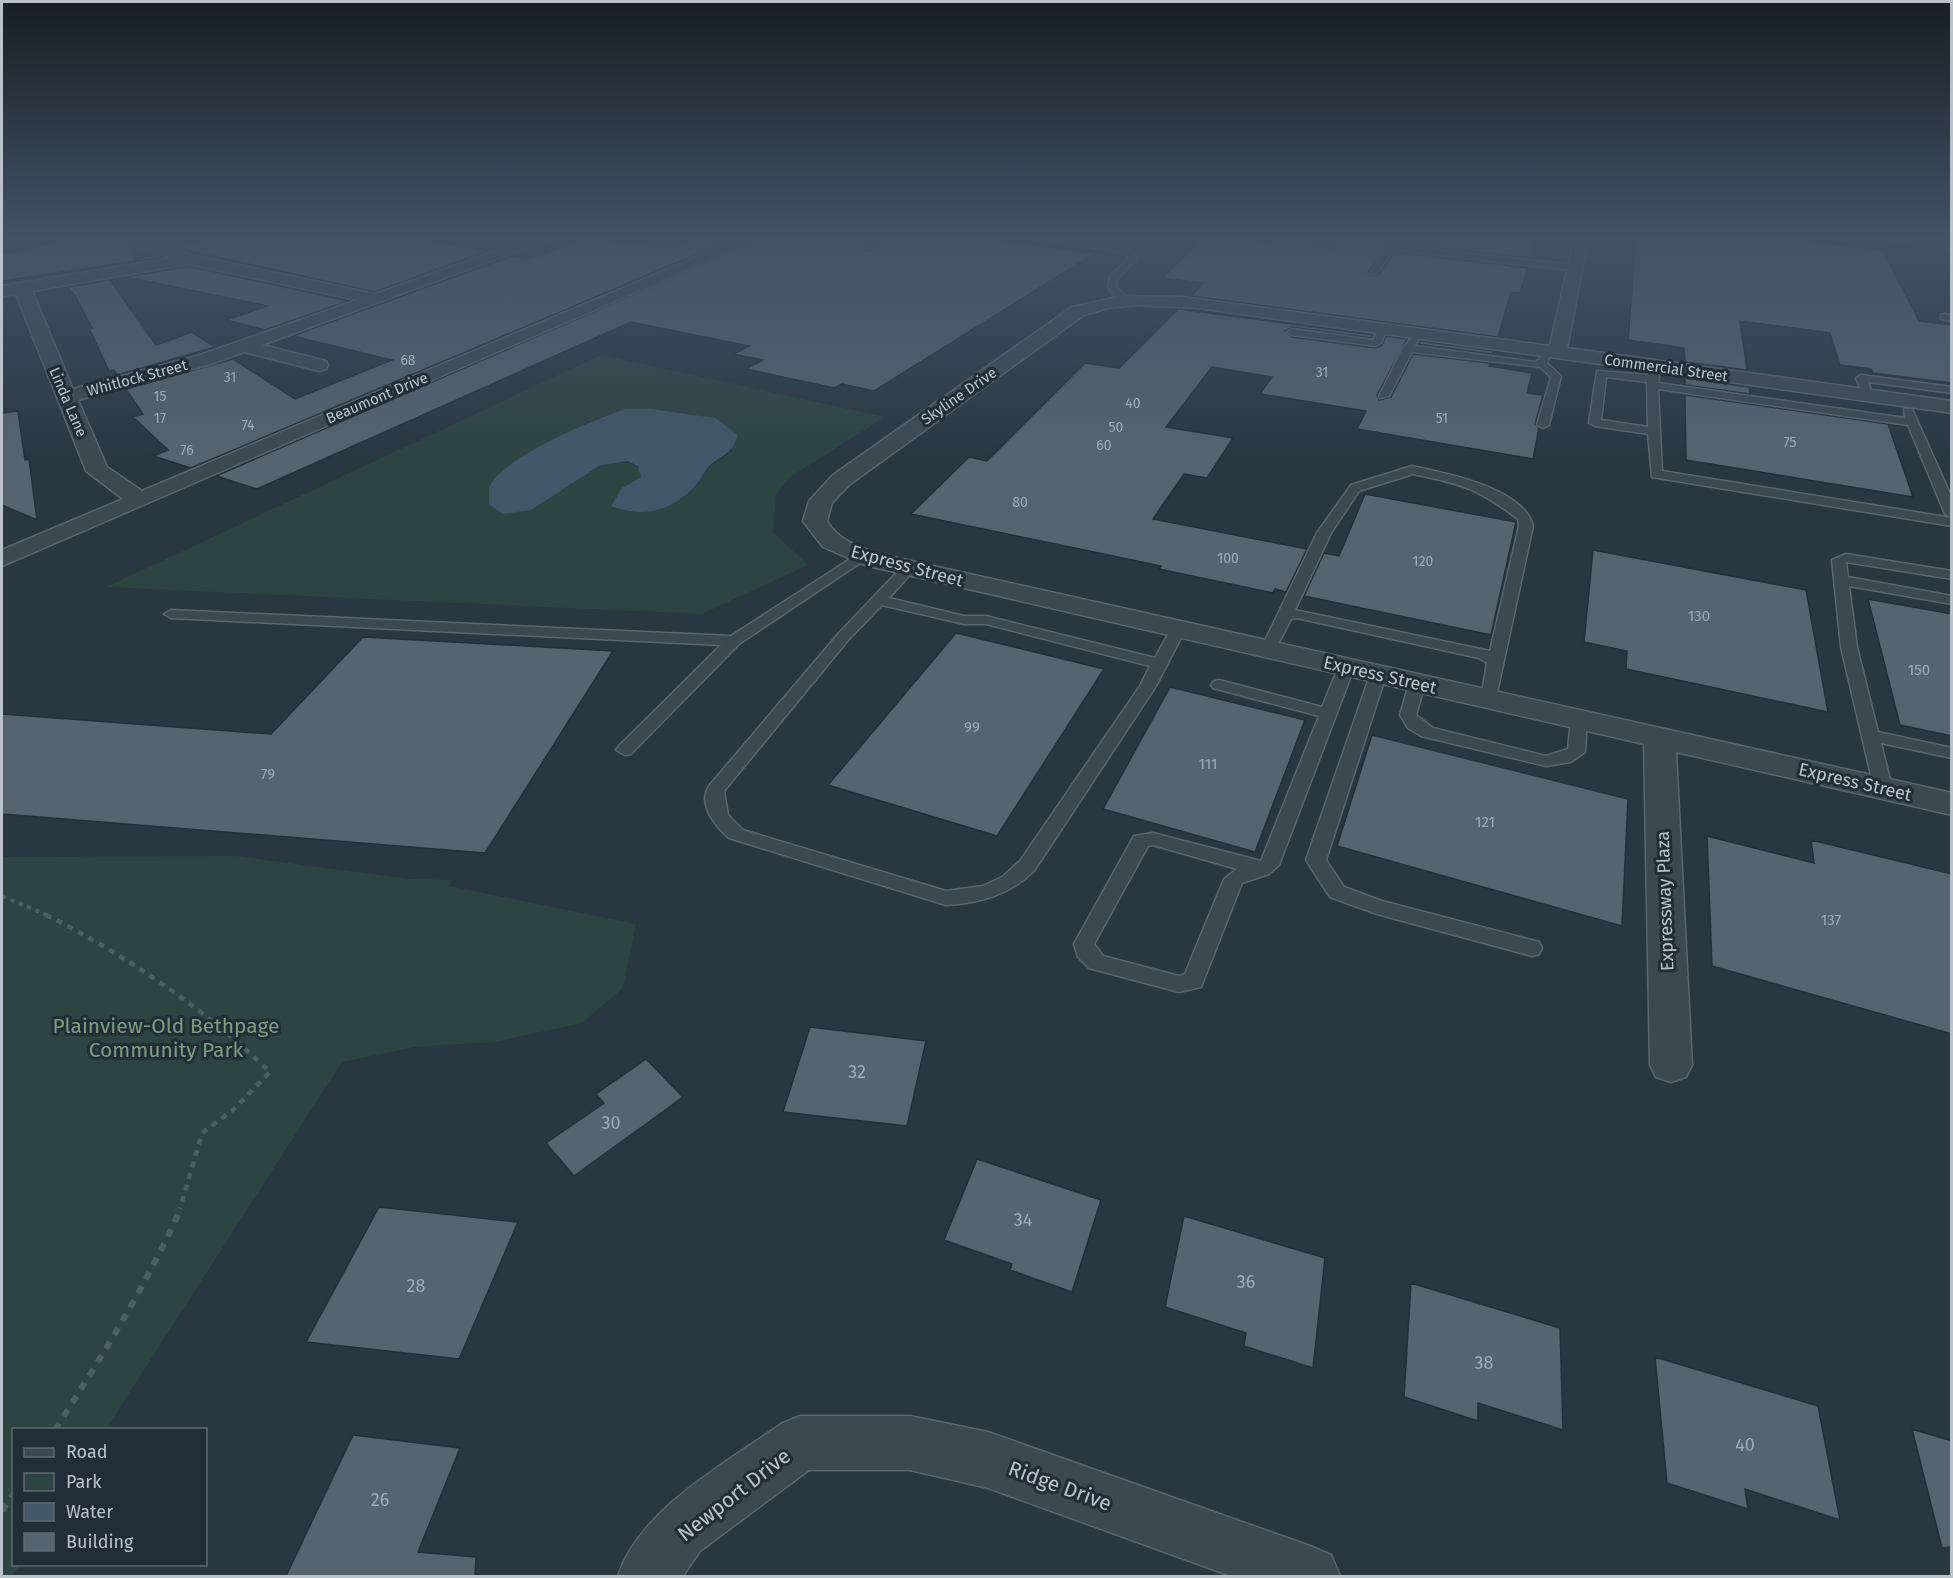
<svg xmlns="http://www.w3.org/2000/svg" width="1953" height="1578" font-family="'Fira Sans',sans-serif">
<rect width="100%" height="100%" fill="#293741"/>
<path fill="#2c4442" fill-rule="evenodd" d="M 601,355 L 885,417 L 790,477 L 776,494 L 773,532 L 808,565 L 702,614 L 106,587 ZM 625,409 L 652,409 L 715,418 L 733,451 L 710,466 L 694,487 L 622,488 L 641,477 L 638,466 C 612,455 589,472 566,485 L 584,423 Z
M 236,856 L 410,879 L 452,880 L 449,886 L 636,924 L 623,988 L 582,1023 L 494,1042 L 415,1047 L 342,1062 L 106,1429 L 14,1430 L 14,1564 L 20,1565 L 12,1576 L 2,1576 L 2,857 Z"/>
<path fill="#405869" d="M 625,409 L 652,409 L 715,418 L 738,435 C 731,455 725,453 710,465 C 704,472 700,481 693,488 C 670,512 642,518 611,506 L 622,488 L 641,477 L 638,466 L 627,461 L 599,466 L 531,510 L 503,514 L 489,504 C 490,499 488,491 490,486 C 502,457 596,419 625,409 Z"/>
<path fill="#55646e" stroke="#243039" stroke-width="1.5" d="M 72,238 L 115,238 L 133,246 L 134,260 L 155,254 L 163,257 L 2,281 L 2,254 Z
M 209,238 L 415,238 L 488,251 L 375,292 L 177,248 Z
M 587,238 L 672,248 L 697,238 L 735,238 L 191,468 L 153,456 L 168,450 L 133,417 L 143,414 L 126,389 L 233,359 L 295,399 L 392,360 L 292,336 L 512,256 L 529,259 Z
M 763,238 L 870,238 L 862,244 L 864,250 L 871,250 L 888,238 L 982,238 L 1095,253 L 874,391 L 842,384 L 834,388 L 746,369 L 763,360 L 733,354 L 749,346 L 631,322 L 257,489 L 216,476 Z
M 1204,238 L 1272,242 L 1273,238 L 1282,238 L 1331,249 L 1337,244 L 1316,238 L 1537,238 L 1531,258 L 1389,243 L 1368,273 L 1370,276 L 1378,275 L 1395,252 L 1528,268 L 1520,293 L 1511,292 L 1498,337 L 1191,296 L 1203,283 L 1162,278 Z
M 1636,238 L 1783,238 L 1883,250 L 1919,321 L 1952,325 L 1952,383 L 1873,373 L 1871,369 L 1840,365 L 1830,333 L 1740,321 L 1747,370 L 1685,362 L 1684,348 L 1628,340 Z
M 189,266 L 192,267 L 349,301 L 265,330 L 226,320 L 268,306 L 126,277 Z
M 110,280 L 156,345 L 192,332 L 215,347 L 117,375 L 114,370 L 109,371 L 89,328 L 92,328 L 74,294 L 67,287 Z
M 1178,309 L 1373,335 L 1372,338 L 1292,327 L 1285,331 L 1292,337 L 1376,348 L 1382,345 L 1386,336 L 1407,339 L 1377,395 L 1379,400 L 1391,397 L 1413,354 L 1490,363 L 1489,366 L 1532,373 L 1527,393 L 1543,395 L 1535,424 L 1539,428 L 1533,459 L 1357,429 L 1366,411 L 1260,394 L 1272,377 L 1212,367 L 1166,427 L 1233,438 L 1207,478 L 1184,474 L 1153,519 L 1307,549 L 1286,592 L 1275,589 L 1273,593 L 1159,569 L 1161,566 L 911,514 L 969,457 L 987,461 L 1085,363 L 1119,368 Z
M 1420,341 L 1493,351 L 1492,354 L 1418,344 Z
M 1685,378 L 1749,387 L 1750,394 L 1685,385 Z
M 1685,395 L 1888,424 L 1913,497 L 1686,460 Z
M 18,411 L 25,460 L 29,459 L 37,520 L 2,505 L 2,413 Z
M 1365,494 L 1516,522 L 1491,635 L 1304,596 L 1324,553 L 1339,556 Z
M 1593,550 L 1806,590 L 1828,712 L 1626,669 L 1627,651 L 1584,642 Z
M 1868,599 L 1952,614 L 1952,736 L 1900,725 Z
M 956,633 L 1104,669 L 997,836 L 828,785 Z
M 363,637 L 613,651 L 485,853 L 2,814 L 2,714 L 271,734 Z
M 1170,687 L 1305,720 L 1255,852 L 1103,809 Z
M 1372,735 L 1628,799 L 1622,926 L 1337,846 Z
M 1707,836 L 1814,863 L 1811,840 L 1952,874 L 1952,1034 L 1712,966 Z
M 810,1027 L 926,1041 L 907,1126 L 783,1112 Z
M 646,1059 L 683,1097 L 574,1176 L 546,1143 L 604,1103 L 596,1094 Z
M 977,1159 L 1101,1200 L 1072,1292 L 1010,1270 L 1012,1264 L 944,1240 Z
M 379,1207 L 518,1222 L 459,1359 L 306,1342 Z
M 1184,1216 L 1325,1258 L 1313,1368 L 1244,1346 L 1246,1333 L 1165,1307 Z
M 1411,1283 L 1560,1328 L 1563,1430 L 1478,1403 L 1478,1421 L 1404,1397 Z
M 1655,1357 L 1818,1406 L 1840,1520 L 1745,1489 L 1748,1509 L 1667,1483 Z
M 1912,1429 L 1952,1441 L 1952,1547 L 1942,1548 Z
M 353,1435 L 460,1448 L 418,1552 L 476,1557 L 475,1576 L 286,1576 Z"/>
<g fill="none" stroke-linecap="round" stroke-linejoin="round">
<defs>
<path id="lane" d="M 875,238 L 886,238 L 870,248 L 864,248 L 864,244 Z
M 1023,238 C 1060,238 1099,240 1134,252 L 1136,259 L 1117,279 L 1116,287 L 1129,300 L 1121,302 L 1108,287 L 1110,276 L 1128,259 L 1127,255 L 1113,250 Z
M 1284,238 L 1305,238 L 1335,245 L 1331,247 Z
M 1389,245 L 1576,265 L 1580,268 L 1576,271 L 1394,250 L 1376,274 L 1370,274 Z
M 1944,314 L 1952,315 L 1952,321 L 1941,319 L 1941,315 Z
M 1382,326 L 1387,329 L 1381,343 L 1376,346 L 1292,335 L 1287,332 L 1292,329 L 1373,340 L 1379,327 Z
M 1414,335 L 1419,338 L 1415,346 L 1535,362 L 1540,359 L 1544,350 L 1552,350 L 1547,363 L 1561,376 L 1549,425 L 1543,428 L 1537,425 L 1551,377 L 1540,367 L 1412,352 L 1389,396 L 1380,398 L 1379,396 L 1403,348 Z
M 1655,364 L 1660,367 L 1658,383 L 1905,418 L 1904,409 L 1912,409 L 1952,498 L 1952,518 L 1945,514 L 1908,425 L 1658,389 L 1662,471 L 1952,518 L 1952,526 L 1652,477 L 1648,434 L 1595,426 L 1589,423 L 1597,371 L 1648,375 L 1650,367 ZM 1606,377 L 1647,382 L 1648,427 L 1601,420 Z
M 1861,375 L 1952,387 L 1952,393 L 1868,382 L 1873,396 L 1868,399 L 1863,396 L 1856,378 Z
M 1412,466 C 1445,473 1524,488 1533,526 L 1495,702 L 1489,704 L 1481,699 L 1487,663 L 1479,658 L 1297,618 L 1291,619 L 1274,652 L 1269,654 L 1261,649 L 1317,533 L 1351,485 ZM 1413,474 C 1462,484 1477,488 1518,519 L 1519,526 L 1490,651 L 1295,610 L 1331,533 L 1359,491 Z
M 861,552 L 866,553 L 866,559 L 739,644 L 631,754 L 625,755 L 616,750 L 619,746 L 721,645 L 171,618 L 164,614 L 171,610 L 731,636 Z
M 1846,554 L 1952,571 L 1952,579 L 1846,562 L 1848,577 L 1952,596 L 1952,604 L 1849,586 L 1857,647 L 1878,732 L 1952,748 L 1952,758 L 1881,743 L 1892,788 L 1883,794 L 1874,788 L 1841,647 L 1832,560 Z
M 909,564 L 916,568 L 889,598 L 964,616 L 986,616 L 1155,658 L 1172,627 L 1177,625 L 1185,630 L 1156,686 L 1034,871 C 1009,895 980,903 946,905 L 729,838 C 716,827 697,804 709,786 L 839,633 L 904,565 ZM 882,605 L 964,624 L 986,624 L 1150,666 L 1140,686 L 1020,861 L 1002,877 L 983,886 L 946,891 L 743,830 L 728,815 L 724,791 L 849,639 Z
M 1346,663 L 1354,668 L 1279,865 L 1269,874 L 1242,883 L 1201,987 L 1179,992 L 1089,968 L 1078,957 L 1074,944 L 1134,836 L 1153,833 L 1261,861 L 1319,716 L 1213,688 L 1211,685 L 1213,682 L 1219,680 L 1322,707 L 1338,668 ZM 1153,845 L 1237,869 L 1224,879 L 1185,974 L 1179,976 L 1103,956 L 1094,944 L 1148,846 Z
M 1378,670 L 1386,675 L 1326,860 L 1344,887 L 1382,901 L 1539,942 L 1542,948 L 1539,954 L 1532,956 L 1377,914 L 1330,897 L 1306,860 L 1370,675 Z
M 1417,679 L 1425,684 L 1416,715 L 1433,728 L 1546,756 L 1568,749 L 1571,719 L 1579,714 L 1587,719 L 1585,752 L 1571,762 L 1546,766 L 1421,736 L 1408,728 L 1400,715 L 1409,684 Z"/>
<path id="street" d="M 117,238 L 140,238 L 196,256 L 375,294 L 532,238 L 554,238 L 262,345 L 326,361 L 328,365 L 326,369 L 319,371 L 244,352 L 211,364 L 78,400 L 107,467 L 142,491 L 741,238 L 761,238 L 2,566 L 2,550 L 123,499 L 86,471 L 16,294 L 2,296 L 2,286 L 172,258 ZM 189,264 L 193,265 L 357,300 L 197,356 L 73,389 L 32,291 Z
M 1574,238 L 1588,238 L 1567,348 L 1952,401 L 1952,413 L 1198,308 L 1138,305 L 1108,308 L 1084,315 L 849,485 L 832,503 L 827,521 C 838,540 860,548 880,554 L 1952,793 L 1952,815 L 1676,752 L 1692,1065 L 1686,1077 L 1671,1082 L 1656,1077 L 1650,1065 L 1644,744 L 864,565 L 823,547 L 803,521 L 809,501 L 833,475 L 1072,307 L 1123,296 L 1182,297 L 1550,346 Z
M 1889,238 L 1952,239 L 1952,248 L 1896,242 Z
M 800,1416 L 910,1416 L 988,1432 L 1310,1546 L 1331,1555 L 1340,1576 L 1231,1576 L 988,1488 L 910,1470 L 809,1470 L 700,1551 L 683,1576 L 618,1576 C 639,1510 726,1463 781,1424 Z"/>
</defs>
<use href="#lane" stroke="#5b666e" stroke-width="3"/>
<use href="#street" stroke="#5b666e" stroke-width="3"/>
<path stroke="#4b605f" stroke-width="4" stroke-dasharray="4.5 4.5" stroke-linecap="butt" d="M 2,896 L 49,916"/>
<path stroke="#4b605f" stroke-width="4.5" stroke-dasharray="6 6" stroke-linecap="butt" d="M 46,915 C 123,953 209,1012 270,1072 L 234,1109 L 202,1133 L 180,1209"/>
<path stroke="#4b605f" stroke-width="6" stroke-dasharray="8 8" stroke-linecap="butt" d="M 55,1430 C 101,1358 146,1286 181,1208
M 2,1511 L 14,1493"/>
<use href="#lane" fill="#3d4951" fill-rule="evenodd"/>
<use href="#street" fill="#3d4951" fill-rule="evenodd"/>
</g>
<linearGradient id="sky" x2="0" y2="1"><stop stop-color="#171e24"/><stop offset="0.52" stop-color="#435365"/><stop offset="1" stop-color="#435365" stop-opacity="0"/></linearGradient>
<rect width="1953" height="459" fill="url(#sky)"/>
<g text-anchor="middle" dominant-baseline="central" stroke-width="6" stroke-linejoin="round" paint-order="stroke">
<g font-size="14" fill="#a1abb4">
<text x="408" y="360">68</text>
<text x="1322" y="372">31</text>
<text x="230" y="377">31</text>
<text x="160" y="396">15</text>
<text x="1133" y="403">40</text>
<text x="160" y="418">17</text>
<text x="1442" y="418">51</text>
<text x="248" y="425">74</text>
<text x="1116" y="427">50</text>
<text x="1790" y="442">75</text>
<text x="1104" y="445">60</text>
<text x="187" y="450">76</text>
<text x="1020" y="502">80</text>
<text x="1228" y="558">100</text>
<text x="1423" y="561">120</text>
</g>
<g font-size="15" fill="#bac3cb" stroke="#222e37">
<text transform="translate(1666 368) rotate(8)">Commercial Street</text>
<text transform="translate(137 378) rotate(-15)">Whitlock Street</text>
<text transform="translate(959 396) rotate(-35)">Skyline Drive</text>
<text transform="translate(377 398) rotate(-23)">Beaumont Drive</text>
<text transform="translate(68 402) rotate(67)">Linda Lane</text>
</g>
<g font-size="15" fill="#a1abb4">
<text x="1699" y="616">130</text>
<text x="1919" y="670">150</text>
<text x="972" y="727">99</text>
<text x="1208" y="764">111</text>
<text x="268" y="774">79</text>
<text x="1485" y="822">121</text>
<text x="1831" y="920">137</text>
</g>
<g font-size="18" fill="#bac3cb" stroke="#222e37">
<text transform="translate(907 566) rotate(15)">Express Street</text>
<text transform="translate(1380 675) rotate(13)">Express Street</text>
<text transform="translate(1855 782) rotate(13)">Express Street</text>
<text transform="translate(1665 901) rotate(-92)">Expressway Plaza</text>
</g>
<g font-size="18" fill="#a1abb4">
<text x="857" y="1072">32</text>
<text x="611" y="1123">30</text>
<text x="1023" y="1220">34</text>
<text x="1246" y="1282">36</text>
<text x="416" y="1286">28</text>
<text x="1484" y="1363">38</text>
<text x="1745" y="1445">40</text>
<text x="380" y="1500">26</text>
</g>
<g font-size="21" fill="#7a9f7d" stroke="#222e37">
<text x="166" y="1026">Plainview-Old Bethpage<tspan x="166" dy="24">Community Park</tspan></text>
</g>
<g font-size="21" fill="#bac3cb" stroke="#222e37">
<text transform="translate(1060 1486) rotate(20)">Ridge Drive</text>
<text transform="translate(734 1495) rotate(-38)">Newport Drive</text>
</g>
</g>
<rect width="1953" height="1578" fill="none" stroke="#bac3cb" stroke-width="6"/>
<rect x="12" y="1428" width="195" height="138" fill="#222e37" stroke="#5f6a72" stroke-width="1.5"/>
<rect x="24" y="1448" width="30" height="9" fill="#3d4951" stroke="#5f6a72" stroke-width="1.5"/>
<text x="66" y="1458" font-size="18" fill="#bac3cb">Road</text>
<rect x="24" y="1473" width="30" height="18" fill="#2c4442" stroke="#5f6a72" stroke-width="1.5"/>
<text x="66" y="1488" font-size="18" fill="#bac3cb">Park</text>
<rect x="24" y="1503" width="30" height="18" fill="#405869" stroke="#5f6a72" stroke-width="1.5"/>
<text x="66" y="1518" font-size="18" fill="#bac3cb">Water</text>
<rect x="24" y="1533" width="30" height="18" fill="#55646e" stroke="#5f6a72" stroke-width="1.5"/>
<text x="66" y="1548" font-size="18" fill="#bac3cb">Building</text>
</svg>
